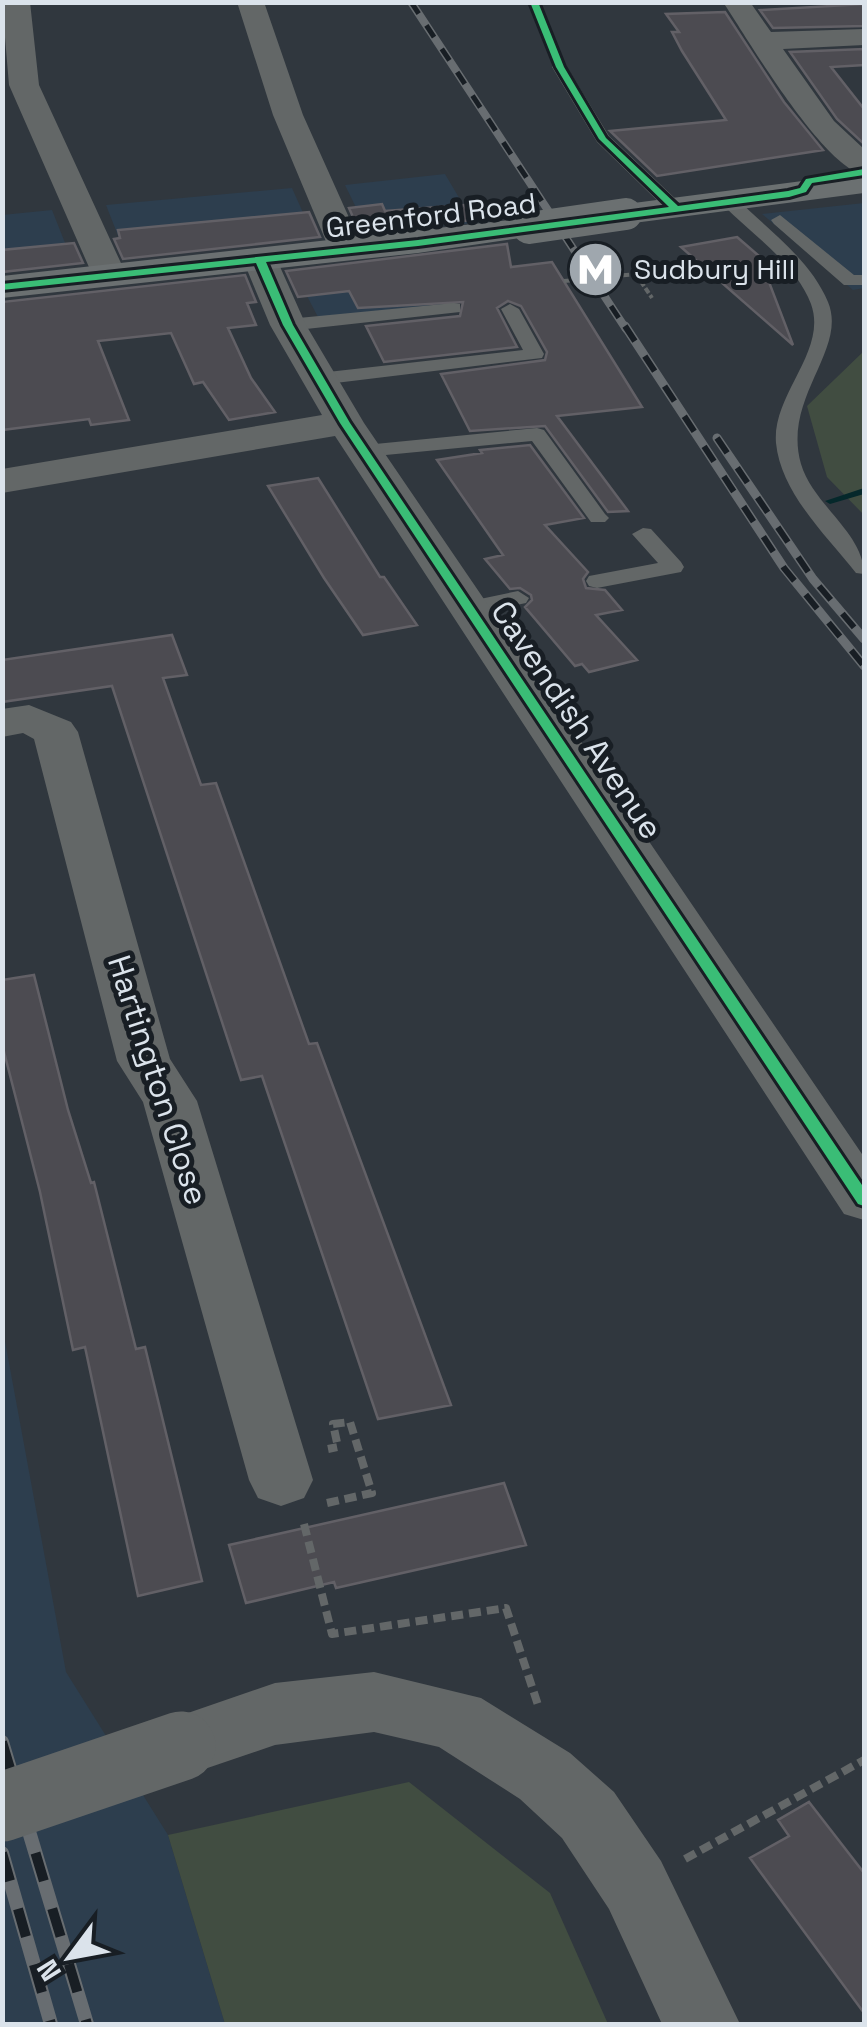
<svg xmlns="http://www.w3.org/2000/svg" width="867" height="2027" font-family="'Space Grotesk',sans-serif">
<rect width="100%" height="100%" fill="#30373e"/>
<path fill="#2d3e4e" d="M 445,174 L 474,223 L 368,232 L 345,185 Z
M 292,188 L 313,235 L 126,256 L 106,205 Z
M 864,203 L 864,288 L 853,290 L 762,214 Z
M 52,210 L 73,263 L 3,270 L 2,215 Z
M 431,262 L 456,303 L 318,317 L 297,277 Z
M 2,1325 L 66,1672 L 168,1835 L 225,2024 L 3,2024 Z"/>
<path fill="#414d41" d="M 864,351 L 864,515 L 827,477 L 807,406 Z
M 409,1782 L 550,1893 L 608,2024 L 225,2024 L 168,1835 Z"/>
<g fill="none" stroke-linecap="round" stroke-linejoin="round">
<path fill="#05282b" fill-rule="evenodd" d="M 864,488 L 864,494 L 830,504 L 825,501 Z"/>
</g>
<path fill="#4c4b51" stroke="#626066" stroke-width="2.5" d="M 864,4 L 864,26 L 773,28 L 760,10 Z
M 725,12 L 784,102 L 823,150 L 657,176 L 610,131 L 726,120 L 682,51 L 672,32 L 679,32 L 666,14 Z
M 864,49 L 864,65 L 831,67 L 864,109 L 864,144 L 837,119 L 790,52 Z
M 382,204 L 385,211 L 464,205 L 473,220 L 360,233 L 349,208 Z
M 309,212 L 320,237 L 123,259 L 114,239 L 120,238 L 118,230 Z
M 737,237 L 759,256 L 793,345 L 681,247 Z
M 74,243 L 83,263 L 2,272 L 2,250 Z
M 507,244 L 511,267 L 552,262 L 642,407 L 557,416 L 628,511 L 608,512 L 545,426 L 470,431 L 441,374 L 545,360 L 547,352 L 521,306 L 508,301 L 497,308 L 517,347 L 384,362 L 366,326 L 460,316 L 463,302 L 358,308 L 349,291 L 298,297 L 286,271 Z
M 245,275 L 256,302 L 247,303 L 256,325 L 228,328 L 251,378 L 275,412 L 229,420 L 203,382 L 194,384 L 171,333 L 98,341 L 129,420 L 91,425 L 89,419 L 2,430 L 2,302 Z
M 530,445 L 584,518 L 545,525 L 588,572 L 583,579 L 586,588 L 605,590 L 622,610 L 596,615 L 637,660 L 589,672 L 582,664 L 575,666 L 525,607 L 532,600 L 531,595 L 520,588 L 510,589 L 485,559 L 503,555 L 437,460 L 482,453 L 480,450 Z
M 318,478 L 380,577 L 384,577 L 417,625 L 363,635 L 324,578 L 268,486 Z
M 172,635 L 187,675 L 163,678 L 201,785 L 216,783 L 309,1044 L 317,1043 L 451,1405 L 378,1419 L 262,1076 L 241,1080 L 112,686 L 2,702 L 2,660 Z
M 34,975 L 68,1110 L 91,1183 L 94,1182 L 136,1349 L 145,1347 L 202,1581 L 138,1596 L 85,1347 L 73,1350 L 40,1192 L 2,1044 L 2,980 Z
M 504,1483 L 526,1545 L 336,1588 L 334,1582 L 246,1603 L 229,1545 Z
M 809,1802 L 864,1873 L 864,2013 L 750,1858 L 789,1836 L 778,1820 Z"/>
<g fill="none" stroke-linecap="round" stroke-linejoin="round">
<path stroke="#636768" stroke-width="4" stroke-dasharray="6 2.5" stroke-linecap="butt" d="M 636,274 L 652,298"/>
<path stroke="#636768" stroke-width="8" stroke-dasharray="12 6" stroke-linecap="butt" d="M 327,1503 L 372,1493 L 350,1422 L 333,1424 L 338,1447 L 328,1449
M 304,1524 L 332,1634 L 506,1608 L 538,1705
M 685,1859 L 864,1760"/>
<path fill="#636767" fill-rule="evenodd" d="M 555,64 L 565,64 L 609,136 L 681,204 L 681,212 L 669,212 L 597,142 L 552,67 Z
M 724,198 L 736,198 C 768,230 810,259 828,302 C 848,350 782,398 801,464 C 813,505 864,533 864,574 L 856,573 C 826,535 781,493 776,443 C 772,394 828,351 811,304 C 796,264 753,235 724,206 Z
M 780,215 L 854,275 L 864,275 L 864,285 L 844,285 L 774,224 L 771,220 Z
M 454,303 L 460,304 L 460,312 L 288,331 L 279,325 L 288,319 Z
M 510,304 L 519,309 L 544,354 L 542,358 L 319,385 L 309,379 L 319,373 L 523,350 L 501,309 Z
M 537,428 L 544,430 L 605,514 L 609,518 L 605,522 L 591,522 L 532,441 L 365,457 L 355,451 L 365,445 Z
M 643,528 L 651,529 L 681,562 L 684,567 L 681,572 L 597,588 L 589,586 L 586,581 L 589,576 L 658,563 L 632,534 Z
M 518,591 L 529,598 L 526,603 L 469,615 L 458,608 L 461,603 Z"/>
<path fill="#636767" fill-rule="evenodd" d="M 2,2 L 30,2 L 39,85 L 126,274 L 121,281 L 97,281 L 92,274 L 9,85 Z
M 237,2 L 264,2 L 303,115 L 364,251 L 359,258 L 335,258 L 330,251 L 273,115 Z
M 723,2 L 750,2 L 771,32 L 864,29 L 864,45 L 783,49 L 834,121 L 864,149 L 864,175 C 822,166 749,41 723,2 Z
M 260,250 L 272,253 L 277,260 L 306,325 L 364,423 L 864,1157 L 864,1220 L 844,1214 L 335,436 L 2,493 L 2,469 L 322,415 L 270,325 L 243,260 L 248,253 Z
M 29,705 L 71,722 L 78,732 L 170,1059 L 197,1101 L 313,1480 L 304,1498 L 281,1506 L 258,1498 L 249,1480 L 143,1102 L 117,1061 L 34,739 L 23,733 L 2,737 L 2,709 Z
M 374,1672 L 481,1698 L 570,1753 L 614,1792 L 661,1861 L 740,2024 L 662,2024 L 609,1909 L 562,1838 L 520,1799 L 439,1747 L 374,1732 L 275,1745 L 181,1777 L 156,1768 L 146,1746 L 156,1724 L 275,1683 Z"/>
<path fill="#6b7071" fill-rule="evenodd" d="M 864,173 L 864,193 L 626,224 L 614,221 L 609,214 L 614,207 L 626,204 Z
M 529,218 L 541,221 L 546,228 L 541,235 L 418,253 L 2,298 L 2,276 Z"/>
<defs>
<path id="rail-far2" d="M 411,2 L 626,329"/>
<path id="rail-far1" d="M 625,326 L 784,568 L 864,666
M 717,438 L 813,579 L 864,639"/>
<path id="rail" d="M 2,1742 L 87,2024
M 2,1853 L 51,2024"/>
</defs>
<use href="#rail-far2" stroke="#686d71" stroke-width="8"/>
<use href="#rail-far1" stroke="#686d71" stroke-width="9"/>
<use href="#rail" stroke="#686d71" stroke-width="14"/>
<use href="#rail-far2" stroke="#181e24" stroke-width="5" stroke-dasharray="14" stroke-linecap="butt"/>
<use href="#rail-far1" stroke="#181e24" stroke-width="6" stroke-dasharray="18" stroke-linecap="butt"/>
<use href="#rail" stroke="#181e24" stroke-width="10" stroke-dasharray="29" stroke-linecap="butt"/>
<path stroke="#636768" stroke-width="4" stroke-dasharray="6 2.5" stroke-linecap="butt" d="M 564,281 L 636,274"/>
<path stroke="#636767" stroke-width="69" d="M 2,1807 L 181,1746"/>
<path stroke="#6b7071" stroke-width="32" d="M 529,228 L 626,214"/>
<defs>
<path id="cycleway" d="M 530,2 L 538,2 L 564,67 L 606,138 L 678,206 L 788,191 L 800,188 L 806,179 L 864,169 L 864,175 L 812,183 L 806,192 L 789,197 L 418,246 L 266,262 L 293,325 L 350,423 L 864,1188 L 864,1206 L 858,1204 L 340,423 L 283,325 L 256,263 L 2,290 L 2,284 L 418,240 L 669,207 L 599,139 L 556,67 Z"/>
</defs>
<use href="#cycleway" stroke="#181e24" stroke-width="6"/>
<use href="#cycleway" fill="#3abd76" fill-rule="evenodd"/>
</g>
<defs>
<symbol id="metro-disc" viewBox="-11 -11 22 22"><circle r="9.5" fill="#9fa7ae" stroke="#181e24"/><path d="M-5.5 5V-5H-3L0 0L3-5H5.5V5H3V-.5L0 4L-3-.5V5Z" fill="#fff"/></symbol>
</defs>
<g fill-rule="evenodd">
<use href="#metro-disc" x="564" y="238" width="63" height="63"/>
</g>
<g text-anchor="middle" dominant-baseline="central" stroke-width="10" stroke-linejoin="round" paint-order="stroke">
<g font-size="28" fill="#dbe3eb" stroke="#181e24">
<text transform="translate(431 215) rotate(-7)">Greenford Road</text>
</g>
<g font-size="28" fill="#dbe3eb" stroke="#181e24" text-anchor="start">
<text x="634" y="269">Sudbury Hill</text>
</g>
<g font-size="32" fill="#dbe3eb" stroke="#181e24">
<text transform="translate(577 720) rotate(56)">Cavendish Avenue</text>
<text transform="translate(158 1080) rotate(72)">Hartington Close</text>
</g>
</g>
<rect width="867" height="2027" fill="none" stroke="#dbe3eb" stroke-width="10"/>
<g transform="translate(70 1957) rotate(238)" stroke="#181e24" stroke-width="8" paint-order="stroke">
<path d="M0-8L18 38L0 25L-18 38Z" fill="#dbe3eb"/>
<text y="-15" font-size="28" font-weight="bold" text-anchor="middle" fill="#dbe3eb">N</text>
</g>
</svg>
